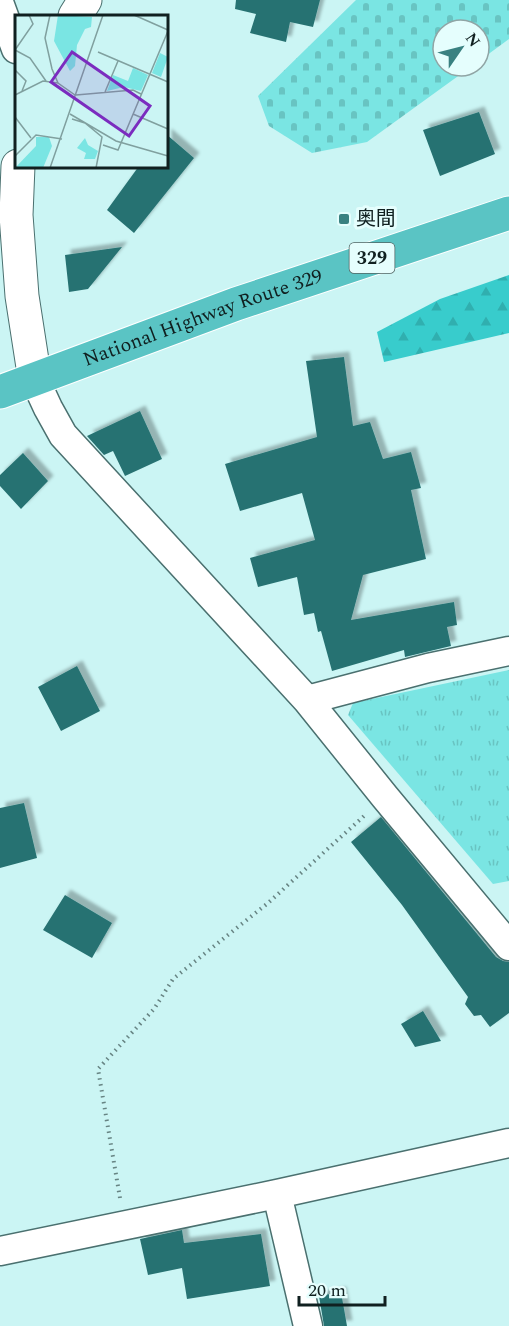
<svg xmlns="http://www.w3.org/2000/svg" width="509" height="1326" font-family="Spectral,'Noto Sans JP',serif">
<defs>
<pattern id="grass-tufts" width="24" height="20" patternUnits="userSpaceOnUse" patternTransform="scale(1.5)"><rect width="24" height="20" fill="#7ae5e3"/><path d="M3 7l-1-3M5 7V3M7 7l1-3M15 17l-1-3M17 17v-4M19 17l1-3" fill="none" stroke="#68c4c2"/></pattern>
<pattern id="forest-firs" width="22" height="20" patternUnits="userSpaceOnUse" patternTransform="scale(1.5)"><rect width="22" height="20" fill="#38cccc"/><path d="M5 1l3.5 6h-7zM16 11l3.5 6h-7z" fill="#30afaf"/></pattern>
<pattern id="cemetery-stones" width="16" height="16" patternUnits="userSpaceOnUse" patternTransform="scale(1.5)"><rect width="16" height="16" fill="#7ae5e3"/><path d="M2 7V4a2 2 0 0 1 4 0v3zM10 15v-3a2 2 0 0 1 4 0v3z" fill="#68c4c2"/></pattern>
<filter id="shadow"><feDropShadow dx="5.5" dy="-5.5" stdDeviation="1.5" flood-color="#0004"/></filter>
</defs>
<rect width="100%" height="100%" fill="#cbf5f4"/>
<path fill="url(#grass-tufts)" d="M 509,670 L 509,881 L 493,884 L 348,715 L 353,703 Z"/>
<path fill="url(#forest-firs)" d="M 509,275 L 509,333 L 384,362 L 377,332 L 440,299 Z"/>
<path fill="url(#cemetery-stones)" d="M 356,0 L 509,0 L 509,39 L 479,61 L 479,30 L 443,30 L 443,66 L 472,66 L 367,142 L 312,153 L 269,126 L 258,96 Z"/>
<path fill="#287272" filter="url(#shadow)" d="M 236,0 L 320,0 L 313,27 L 290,22 L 286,42 L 250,33 L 256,14 L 235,9 Z
M 479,112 L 495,154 L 440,176 L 423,130 Z
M 166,134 L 194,158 L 134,233 L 107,210 L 139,166 L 166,166 Z
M 122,247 L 88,289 L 69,292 L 65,255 Z
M 344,357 L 353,426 L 370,422 L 383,459 L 411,452 L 421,488 L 411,490 L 426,559 L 363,575 L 351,620 L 454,602 L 457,625 L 447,627 L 451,646 L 405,657 L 404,650 L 332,671 L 321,631 L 318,632 L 314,613 L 304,615 L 297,577 L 258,587 L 250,558 L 315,540 L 302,493 L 240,511 L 225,464 L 317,437 L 306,361 Z
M 140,411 L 162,459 L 125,476 L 113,451 L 104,455 L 87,436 Z
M 23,453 L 48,481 L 21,509 L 0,486 L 0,475 Z
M 77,666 L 100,711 L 61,731 L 38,687 Z
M 24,803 L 37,858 L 0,868 L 0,808 Z
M 381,817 L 496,957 L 503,961 L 509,962 L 509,1013 L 490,1027 L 481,1015 L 474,1016 L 465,1004 L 468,997 L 402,905 L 351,842 Z
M 65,895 L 112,923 L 92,958 L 43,930 Z
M 423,1011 L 441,1041 L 415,1047 L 401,1024 Z
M 182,1230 L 184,1243 L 261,1234 L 270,1286 L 187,1299 L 182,1268 L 148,1275 L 140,1239 Z
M 341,1292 L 347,1326 L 324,1326 L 319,1296 Z"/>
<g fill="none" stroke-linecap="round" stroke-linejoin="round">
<defs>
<path id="street" d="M 0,5 L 16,49
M 35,380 L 48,408 L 63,435 L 307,700 L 385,797 L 509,946
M 307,700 L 428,668 L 509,651
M 277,1194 L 308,1326
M 0,1251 L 277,1194 L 509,1143"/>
<path id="secondary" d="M 75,16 L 85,0
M 18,166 L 16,215 L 22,296 L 35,380"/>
<g id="highway">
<path id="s1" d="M 0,392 L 236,304 L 509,213"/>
</g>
</defs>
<use href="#street" stroke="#4a706f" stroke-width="31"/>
<use href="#secondary" stroke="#4a706f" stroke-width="35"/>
<use href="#highway" stroke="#fff" stroke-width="35"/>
<path stroke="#678483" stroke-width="4" stroke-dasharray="1.5 4.5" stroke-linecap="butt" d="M 120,1198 L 98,1069 L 154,1009 L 173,979 L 268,903 L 364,816"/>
<use href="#street" stroke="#fff" stroke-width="28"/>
<use href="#secondary" stroke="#fff" stroke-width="33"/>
<use href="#highway" stroke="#5ac4c4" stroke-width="33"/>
</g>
<rect fill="#398181" stroke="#e5fefd" stroke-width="2" x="338" y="213" width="12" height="12" rx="3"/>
<g text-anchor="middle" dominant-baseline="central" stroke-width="6" stroke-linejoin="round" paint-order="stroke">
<rect fill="#e5fefd" stroke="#506362" stroke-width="1.5" x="349.5" y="243" width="45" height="30" rx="4.5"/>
<g font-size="18" font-weight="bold" fill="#102020">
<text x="372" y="258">329</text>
</g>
<g font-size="20" fill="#102020" stroke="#e5fefd" text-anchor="start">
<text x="356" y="219">奥間</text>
</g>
<g font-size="20" fill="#102020" stroke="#e5fefd">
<text stroke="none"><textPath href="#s1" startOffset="216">National Highway Route 329</textPath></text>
</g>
</g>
<g transform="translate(15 15)">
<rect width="153" height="153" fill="#cbf5f4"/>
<path d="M 145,38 L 153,42 L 146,62 L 137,58 ZM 118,53 L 133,60 L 126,76 L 109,72 L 92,76 L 98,60 L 113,66 ZM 70,123 L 73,130 L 83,136 L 80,144 L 69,144 L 71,138 L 62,133 Z" fill="#7ae5e3"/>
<path d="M 43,0 L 77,2 L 76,12 L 70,14 L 62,30 L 60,51 L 55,56 L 39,26 ZM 21,122 L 34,122 L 37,131 L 28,153 L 0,153 L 21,131 Z" fill="#7ae5e3"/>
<path fill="none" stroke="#80a09f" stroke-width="1.5" d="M 35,0 L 30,23 L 37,54 L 43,68 L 60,80M 119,0 L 153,15M 0,35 L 15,43 L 31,66M 0,35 L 18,9 L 14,0M 83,37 L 153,67M 0,55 L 11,66 L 7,76M 90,77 L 103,46M 0,80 L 28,66 L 43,68M 61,80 L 118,75 L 126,79M 55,99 L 101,126 L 153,141M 118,99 L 153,114M 0,102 L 16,123M 57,104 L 70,108 L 87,122 L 81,153M 88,130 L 103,135 L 153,16M 0,141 L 21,120 L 47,124M 35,153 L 88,0"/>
<path fill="#7b2cbf" fill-opacity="0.15" stroke="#7b2cbf" stroke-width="3" d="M 57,37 L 135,91 L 114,121 L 36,67 Z"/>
<rect width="153" height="153" fill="none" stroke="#102020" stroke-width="3"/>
</g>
<g transform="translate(461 48) rotate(55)"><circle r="28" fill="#e5fefd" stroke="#90a5a5" stroke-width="1.5"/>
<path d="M0-4.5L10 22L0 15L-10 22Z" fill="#398181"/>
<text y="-9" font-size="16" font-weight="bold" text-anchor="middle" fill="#102020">N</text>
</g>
<path d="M299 1296v9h86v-9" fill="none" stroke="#102020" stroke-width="3"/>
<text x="308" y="1296" font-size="18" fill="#102020" stroke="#e5fefd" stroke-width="4.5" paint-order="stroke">20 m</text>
</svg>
